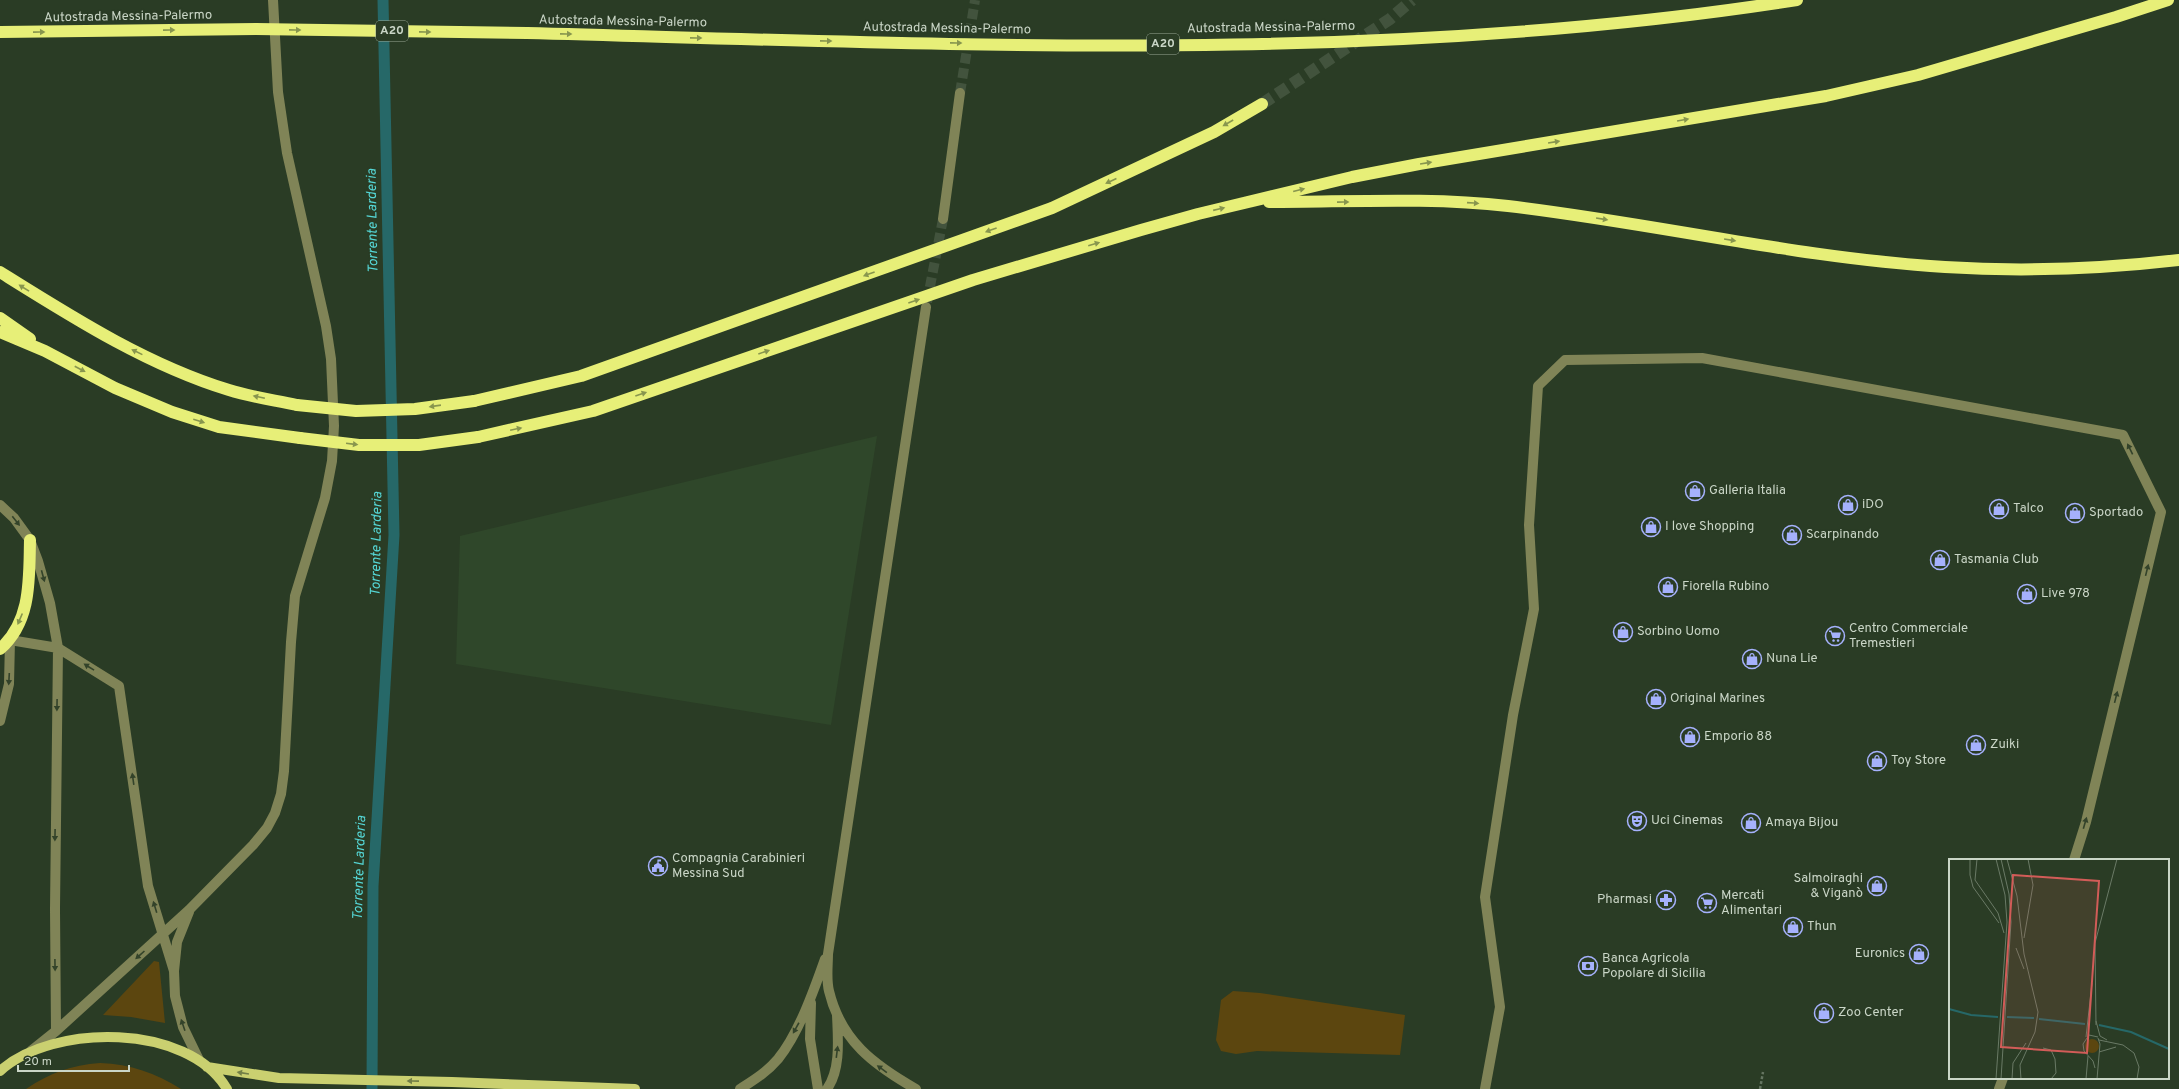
<svg xmlns="http://www.w3.org/2000/svg" width="2179" height="1089" font-family="Overpass,sans-serif">
<rect width="100%" height="100%" fill="#2a3c25"/>
<path fill="#2f472a" d="M 877,436 L 831,725 L 456,664 L 460,536 Z"/>
<path fill="#5c460f" d="M 154,961 L 159,962 L 165,1023 L 131,1017 L 103,1015 Z
M 1233,991 L 1260,993 L 1405,1015 L 1400,1055 L 1257,1051 L 1236,1054 L 1221,1051 L 1216,1040 L 1221,1000 Z
M 100,1063 C 131,1064 155,1073 181,1089 L 26,1089 C 50,1073 71,1065 100,1063 Z"/>
<g fill="none" stroke-linecap="round" stroke-linejoin="round">
<path stroke="#266868" stroke-width="11" d="M 372,1089 L 373,886 L 394,535 L 383,0"/>
<path stroke="#42533d" stroke-width="10" stroke-dasharray="10 5" stroke-linecap="butt" d="M 960,93 L 975,0
M 927,302 L 943,219"/>
<path stroke="#42533d" stroke-width="12" stroke-dasharray="12 6" stroke-linecap="butt" d="M 1262,104 L 1390,19 L 1412,0"/>
<path stroke="#657561" stroke-width="2.5" stroke-dasharray="3 2" stroke-linecap="butt" d="M 1760,1089 L 1763,1072"/>
<path stroke="#808457" stroke-width="10" d="M 943,219 L 960,93
M 0,505 L 14,518 L 30,540 L 38,561 L 50,603 L 58,648 L 55,909 L 56,1031
M 0,721 L 9,684 L 10,640 L 58,648 L 119,686 L 148,886 L 174,971
M 189,912 L 177,942 L 174,971 L 175,996 L 183,1027 L 199,1060
M 811,1003 L 810,1039 L 818,1089
M 31,1051 L 56,1031 L 189,910 L 253,845 L 267,828 L 275,813 L 281,794 L 284,771 L 291,642 L 295,596 L 325,498 L 332,461 L 334,426 L 331,359 L 326,326 L 287,153 L 278,92 L 273,0
M 740,1089 C 754,1080 767,1072 778,1059 C 799,1033 814,990 825,959
M 827,1089 C 841,1069 838,1039 837,1015
M 916,1089 C 874,1065 841,1041 829,991 C 826,979 828,965 828,954 L 926,307
M 1485,1089 L 1500,1007 L 1485,897 L 1513,715 L 1534,609 L 1529,525 L 1538,386 L 1565,360 L 1702,358 L 2123,435 L 2161,512 L 2086,822 L 2074,860
M 1999,1089 L 2003,1078"/>
<path stroke="#cad070" stroke-width="10" d="M 207,1067 L 279,1078 L 452,1082 L 635,1089
M 0,1071 C 53,1023 188,1023 227,1089"/>
<path stroke="#e7ef78" stroke-width="12" d="M 0,32 L 256,29
M 527,33 C 949,44 1378,66 1797,0
M 1269,202 C 1348,202 1428,197 1508,206 C 1654,223 1798,258 1945,267 C 2023,272 2101,269 2179,260
M 0,272 C 72,317 147,365 229,390 C 251,397 274,400 297,405
M 0,318 L 30,339
M 0,332 L 45,351 L 115,388 L 172,412 L 219,427 L 300,438
M 474,401 L 581,376 L 1052,208 L 1214,132 L 1262,104
M 478,437 L 593,411 L 973,280 L 1141,230 L 1198,214 L 1352,177 L 1419,164 L 1826,96 L 1918,75 L 2116,17 L 2168,0
M 0,649 C 32,621 29,578 30,540"/>
<path stroke="#e7ef78" stroke-width="12" d="M 256,29 L 527,33
M 297,405 L 356,411 L 415,409 L 474,401
M 300,438 L 359,445 L 419,445 L 478,437"/>
</g>
<defs><path id="oneway-solid" d="M-6-.8H1V-3.2L6.5 0L1 3.2V.8H-6Z"/></defs>
<g fill="#88964e">
<use href="#oneway-solid" transform="translate(169 30) rotate(-1)"/>
<use href="#oneway-solid" transform="translate(295 30) rotate(1)"/>
<use href="#oneway-solid" transform="translate(39 32) rotate(-1)"/>
<use href="#oneway-solid" transform="translate(425 32) rotate(1)"/>
<use href="#oneway-solid" transform="translate(566 34) rotate(1)"/>
<use href="#oneway-solid" transform="translate(696 38) rotate(1)"/>
<use href="#oneway-solid" transform="translate(826 41) rotate(1)"/>
<use href="#oneway-solid" transform="translate(956 43) rotate(1)"/>
<use href="#oneway-solid" transform="translate(1683 120) rotate(-10)"/>
<use href="#oneway-solid" transform="translate(1228 123) rotate(150)"/>
<use href="#oneway-solid" transform="translate(1554 142) rotate(-9)"/>
<use href="#oneway-solid" transform="translate(1426 163) rotate(-9)"/>
<use href="#oneway-solid" transform="translate(1111 181) rotate(155)"/>
<use href="#oneway-solid" transform="translate(1299 190) rotate(-14)"/>
<use href="#oneway-solid" transform="translate(1343 202) rotate(-1)"/>
<use href="#oneway-solid" transform="translate(1473 203) rotate(4)"/>
<use href="#oneway-solid" transform="translate(1219 209) rotate(-13)"/>
<use href="#oneway-solid" transform="translate(1602 219) rotate(9)"/>
<use href="#oneway-solid" transform="translate(991 230) rotate(160)"/>
<use href="#oneway-solid" transform="translate(1730 240) rotate(9)"/>
<use href="#oneway-solid" transform="translate(1094 244) rotate(-16)"/>
<use href="#oneway-solid" transform="translate(869 274) rotate(160)"/>
<use href="#oneway-solid" transform="translate(24 288) rotate(-148)"/>
<use href="#oneway-solid" transform="translate(914 301) rotate(-19)"/>
<use href="#oneway-solid" transform="translate(137 352) rotate(-154)"/>
<use href="#oneway-solid" transform="translate(764 352) rotate(-19)"/>
<use href="#oneway-solid" transform="translate(80 369) rotate(28)"/>
<use href="#oneway-solid" transform="translate(641 394) rotate(-19)"/>
<use href="#oneway-solid" transform="translate(259 397) rotate(-168)"/>
<use href="#oneway-solid" transform="translate(435 406) rotate(172)"/>
<use href="#oneway-solid" transform="translate(199 421) rotate(17)"/>
<use href="#oneway-solid" transform="translate(516 429) rotate(-12)"/>
<use href="#oneway-solid" transform="translate(352 444) rotate(7)"/>
<use href="#oneway-solid" transform="translate(20 619) rotate(113)"/>
</g>
<g fill="#33432a">
<use href="#oneway-solid" transform="translate(2130 449) rotate(-116)"/>
<use href="#oneway-solid" transform="translate(16 521) rotate(52)"/>
<use href="#oneway-solid" transform="translate(2147 570) rotate(-76)"/>
<use href="#oneway-solid" transform="translate(43 576) rotate(75)"/>
<use href="#oneway-solid" transform="translate(89 667) rotate(-148)"/>
<use href="#oneway-solid" transform="translate(9 679) rotate(93)"/>
<use href="#oneway-solid" transform="translate(2116 697) rotate(-76)"/>
<use href="#oneway-solid" transform="translate(57 705) rotate(91)"/>
<use href="#oneway-solid" transform="translate(133 779) rotate(-98)"/>
<use href="#oneway-solid" transform="translate(2085 823) rotate(-74)"/>
<use href="#oneway-solid" transform="translate(55 835) rotate(91)"/>
<use href="#oneway-solid" transform="translate(155 907) rotate(-107)"/>
<use href="#oneway-solid" transform="translate(140 955) rotate(138)"/>
<use href="#oneway-solid" transform="translate(55 965) rotate(89)"/>
<use href="#oneway-solid" transform="translate(183 1025) rotate(-109)"/>
<use href="#oneway-solid" transform="translate(796 1028) rotate(119)"/>
<use href="#oneway-solid" transform="translate(837 1052) rotate(-83)"/>
<use href="#oneway-solid" transform="translate(882 1069) rotate(-144)"/>
</g>
<g fill="#727f47">
<use href="#oneway-solid" transform="translate(243 1073) rotate(-171)"/>
<use href="#oneway-solid" transform="translate(413 1081) rotate(-179)"/>
</g>
<defs>
<symbol id="shop-ring" viewBox="-11 -11 22 22"><circle r="9.5" fill="#2a3c25" stroke="#a5b1fc" stroke-width="1.5"/><path d="M-5-2.5h2.3a2.7 3.5 0 0 1 5.4 0H5L5.5 6h-11ZM-1.5-2.5h3a1.5 2.3 0 0 0-3 0Z" fill="#a5b1fc"/></symbol>
<symbol id="supermarket-ring" viewBox="-11 -11 22 22"><circle r="9.5" fill="#2a3c25" stroke="#a5b1fc" stroke-width="1.5"/><path d="M-6-5.5h2.5l.6 2H6L4.5 2H-2.5L-4.4-4H-6ZM-1.5 3.2a1.3 1.3 0 1 0 .1 0ZM3 3.2a1.3 1.3 0 1 0 .1 0Z" fill="#a5b1fc"/></symbol>
<symbol id="theatre-ring" viewBox="-11 -11 22 22"><circle r="9.5" fill="#2a3c25" stroke="#a5b1fc" stroke-width="1.5"/><path d="M-5-5.5Q0-4 5-5.5V0Q5 5 0 6Q-5 5-5 0ZM-3.3-2.5H-1v1.5H-3.3ZM1-2.5H3.3v1.5H1ZM-2.8 1Q0 5.5 2.8 1Z" fill="#a5b1fc"/></symbol>
<symbol id="civic-ring" viewBox="-11 -11 22 22"><circle r="9.5" fill="#2a3c25" stroke="#a5b1fc" stroke-width="1.5"/><path d="M-.6-6.5H3V-4.5H.6V-3L4-1V1h2V6H-6V1h2V-1L-.6-3ZM-1.2 2.5V6h2.4V2.5Z" fill="#a5b1fc"/></symbol>
<symbol id="pharmacy-ring" viewBox="-11 -11 22 22"><circle r="9.5" fill="#2a3c25" stroke="#a5b1fc" stroke-width="1.5"/><path d="M-2-6h4v4h4v4h-4v4h-4v-4h-4v-4h4Z" fill="#a5b1fc"/></symbol>
<symbol id="bank-ring" viewBox="-11 -11 22 22"><circle r="9.5" fill="#2a3c25" stroke="#a5b1fc" stroke-width="1.5"/><path d="M-6-4H6V4H-6ZM0-2.3a2.3 2.3 0 1 0 0 4.6a2.3 2.3 0 1 0 0-4.6Z" fill="#a5b1fc"/></symbol>
</defs>
<g fill-rule="evenodd">
<use href="#shop-ring" x="1684" y="480" width="22" height="22"/>
<use href="#shop-ring" x="1837" y="494" width="22" height="22"/>
<use href="#shop-ring" x="1988" y="498" width="22" height="22"/>
<use href="#shop-ring" x="2064" y="502" width="22" height="22"/>
<use href="#shop-ring" x="1640" y="516" width="22" height="22"/>
<use href="#shop-ring" x="1781" y="524" width="22" height="22"/>
<use href="#shop-ring" x="1929" y="549" width="22" height="22"/>
<use href="#shop-ring" x="1657" y="576" width="22" height="22"/>
<use href="#shop-ring" x="2016" y="583" width="22" height="22"/>
<use href="#shop-ring" x="1612" y="621" width="22" height="22"/>
<use href="#supermarket-ring" x="1824" y="625" width="22" height="22"/>
<use href="#shop-ring" x="1741" y="648" width="22" height="22"/>
<use href="#shop-ring" x="1645" y="688" width="22" height="22"/>
<use href="#shop-ring" x="1679" y="726" width="22" height="22"/>
<use href="#shop-ring" x="1965" y="734" width="22" height="22"/>
<use href="#shop-ring" x="1866" y="750" width="22" height="22"/>
<use href="#theatre-ring" x="1626" y="810" width="22" height="22"/>
<use href="#shop-ring" x="1740" y="812" width="22" height="22"/>
<use href="#civic-ring" x="647" y="855" width="22" height="22"/>
<use href="#shop-ring" x="1866" y="875" width="22" height="22"/>
<use href="#pharmacy-ring" x="1655" y="889" width="22" height="22"/>
<use href="#supermarket-ring" x="1696" y="892" width="22" height="22"/>
<use href="#shop-ring" x="1782" y="916" width="22" height="22"/>
<use href="#shop-ring" x="1908" y="943" width="22" height="22"/>
<use href="#bank-ring" x="1577" y="955" width="22" height="22"/>
<use href="#shop-ring" x="1813" y="1002" width="22" height="22"/>
</g>
<g text-anchor="middle" dominant-baseline="central" stroke-width="3.5" stroke-linejoin="round" paint-order="stroke">
<g fill="#2a3c25" stroke="#9aa896" stroke-width="1">
<rect x="376" y="21" width="32" height="20" rx="3"/>
<rect x="1147" y="34" width="32" height="20" rx="3"/>
</g>
<g font-size="12" font-weight="bold" fill="#cad6c7">
<text x="392" y="31">A20</text>
<text x="1163" y="44">A20</text>
</g>
<g font-size="13" fill="#cad6c7" stroke="#2a3c25">
<text transform="translate(128 17) rotate(-1)">Autostrada Messina-Palermo</text>
<text transform="translate(623 22) rotate(1)">Autostrada Messina-Palermo</text>
<text transform="translate(1271 28) rotate(-1)">Autostrada Messina-Palermo</text>
<text transform="translate(947 29) rotate(1)">Autostrada Messina-Palermo</text>
</g>
<g font-size="13" fill="#cad6c7" stroke="#2a3c25" text-anchor="start">
<text x="1709" y="491">Galleria Italia</text>
<text x="1862" y="505">iDO</text>
<text x="2013" y="509">Talco</text>
<text x="2089" y="513">Sportado</text>
<text x="1665" y="527">I love Shopping</text>
<text x="1806" y="535">Scarpinando</text>
<text x="1954" y="560">Tasmania Club</text>
<text x="1682" y="587">Fiorella Rubino</text>
<text x="2041" y="594">Live 978</text>
<text x="1849" y="629">Centro Commerciale<tspan x="1849" dy="15">Tremestieri</tspan></text>
<text x="1637" y="632">Sorbino Uomo</text>
<text x="1766" y="659">Nuna Lie</text>
<text x="1670" y="699">Original Marines</text>
<text x="1704" y="737">Emporio 88</text>
<text x="1990" y="745">Zuiki</text>
<text x="1891" y="761">Toy Store</text>
<text x="1651" y="821">Uci Cinemas</text>
<text x="1765" y="823">Amaya Bijou</text>
<text x="672" y="859">Compagnia Carabinieri<tspan x="672" dy="15">Messina Sud</tspan></text>
<text x="1863" y="879" text-anchor="end">Salmoiraghi<tspan x="1863" dy="15">&amp; Viganò</tspan></text>
<text x="1721" y="896">Mercati<tspan x="1721" dy="15">Alimentari</tspan></text>
<text x="1652" y="900" text-anchor="end">Pharmasi</text>
<text x="1807" y="927">Thun</text>
<text x="1905" y="954" text-anchor="end">Euronics</text>
<text x="1602" y="959">Banca Agricola<tspan x="1602" dy="15">Popolare di Sicilia</tspan></text>
<text x="1838" y="1013">Zoo Center</text>
</g>
<g font-size="14" font-style="italic" fill="#55d6d5" stroke="#2a3c25">
<text transform="translate(373 221) rotate(-91)">Torrente Larderia</text>
<text transform="translate(377 544) rotate(-89)">Torrente Larderia</text>
<text transform="translate(360 868) rotate(-88)">Torrente Larderia</text>
</g>
</g>
<g transform="translate(1949 859)">
<rect width="220" height="220" fill="#2a3c25"/>
<path d="M136 187a7 7 0 1 1 14 0a7 7 0 1 1-14 0Z" fill="#5c460f"/>
<path fill="none" stroke="#266868" stroke-width="2" d="M 0,150 L 22,156 L 49,158M 58,158 L 85,159M 90,160 L 136,165M 150,166 L 182,173 L 220,190"/>
<path fill="none" stroke="#6a7a66" stroke-width="1" d="M 21,0 L 21,16 L 24,28 L 50,64M 28,0 L 26,21 L 49,54 L 55,74M 47,0 L 56,36 L 58,63 L 47,220M 52,0 L 60,35 L 62,63 L 52,220M 58,0 L 68,37 L 75,95 L 89,153 L 86,173 L 71,206 L 72,220M 75,79 L 84,26 L 79,0M 67,89 L 75,110M 147,162 L 151,177 L 158,181M 147,166 L 146,84 L 168,0M 137,178 L 143,124M 150,181 L 174,186 L 185,194 L 190,208 L 188,220M 94,189 L 102,191 L 106,200 L 107,214 L 102,220M 150,193 L 167,188M 146,209 L 144,202 L 135,192 L 134,185 L 140,176 L 149,178M 63,220 L 64,204 L 77,184M 137,220 L 139,197M 148,220 L 151,185 L 149,179"/>
<path fill="#d25c58" fill-opacity="0.15" stroke="#d25c58" stroke-width="2" d="M 64,16 L 150,22 L 138,194 L 52,188 Z"/>
<rect width="220" height="220" fill="none" stroke="#cad6c7" stroke-width="2"/>
</g>
<path d="M18 1065v6h111v-6" fill="none" stroke="#cad6c7" stroke-width="2"/>
<text x="24" y="1065" font-size="12" fill="#cad6c7" stroke="#2a3c25" stroke-width="3" paint-order="stroke">20 m</text>
</svg>
